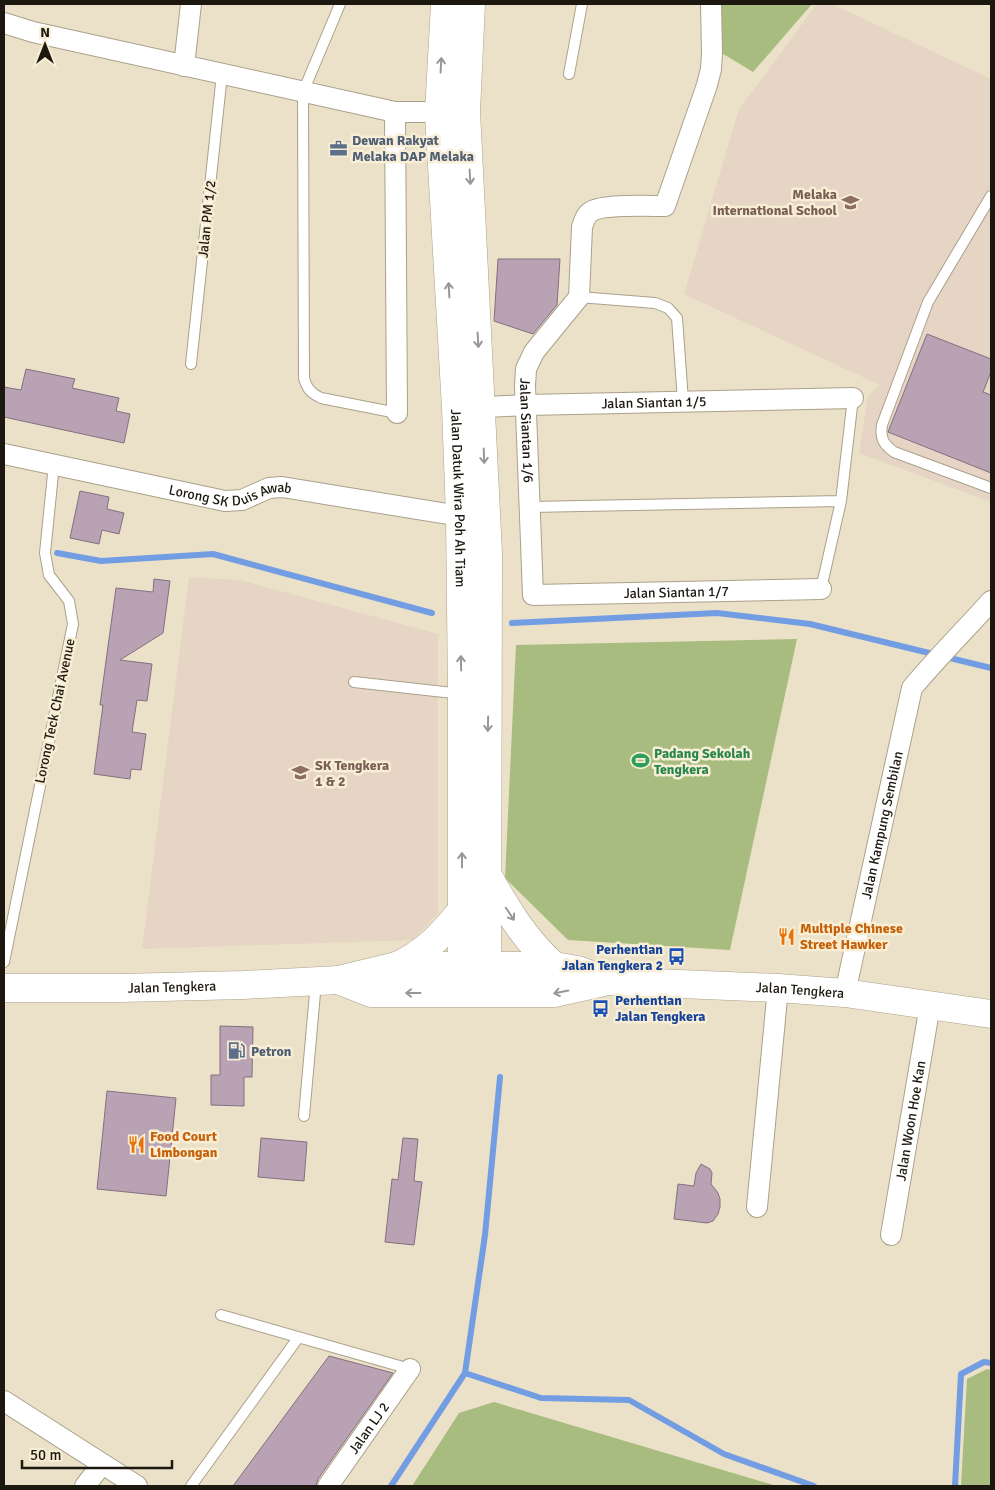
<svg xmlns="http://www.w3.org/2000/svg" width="995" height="1490" font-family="Signika,sans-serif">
<rect width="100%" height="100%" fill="#ebe1c8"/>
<path fill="#e6d4c4" d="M 817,4 L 832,4 L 991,79 L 991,502 L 859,453 L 868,396 L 880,385 L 684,294 L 739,109 Z
M 189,577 L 240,580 L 438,634 L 438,913 L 413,940 L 142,949 Z"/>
<path fill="#a7bc7e" d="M 721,4 L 812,4 L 753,72 L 720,52 L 718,42 Z
M 797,639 L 730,950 L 568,940 L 505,878 L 516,645 Z
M 987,1369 L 991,1370 L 991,1486 L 961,1486 L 967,1379 Z
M 494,1402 L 777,1486 L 412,1486 L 459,1413 Z"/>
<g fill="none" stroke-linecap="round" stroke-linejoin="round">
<path stroke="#729de2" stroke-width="6" d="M 57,553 L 101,561 L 213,554 L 432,613
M 512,623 L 717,613 L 810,624 L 991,668
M 465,1373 L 541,1398 L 629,1400 L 724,1454 L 814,1486
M 391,1486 L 465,1373 L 485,1235 L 500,1077
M 955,1486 L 961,1374 L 984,1362 L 991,1363"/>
</g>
<path fill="#b8a2b4" stroke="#836f80" d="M 498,259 L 560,259 L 557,305 L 533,334 L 494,321 Z
M 927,334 L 991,359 L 991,372 L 983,392 L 991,395 L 991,473 L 888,432 Z
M 26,369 L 75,379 L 72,388 L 119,398 L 116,411 L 130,414 L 124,443 L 4,417 L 4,387 L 21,390 Z
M 80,491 L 109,497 L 107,509 L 124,513 L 119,534 L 102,530 L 99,544 L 70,538 Z
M 154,579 L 170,581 L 163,633 L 120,660 L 152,664 L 147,701 L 137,700 L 132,732 L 146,734 L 141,770 L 131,769 L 130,779 L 94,774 L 103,705 L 100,705 L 116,588 L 153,592 Z
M 220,1026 L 253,1027 L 252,1077 L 244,1077 L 244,1106 L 211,1105 L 211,1075 L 220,1075 Z
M 107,1091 L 176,1098 L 166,1196 L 97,1189 Z
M 261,1138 L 307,1142 L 304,1181 L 258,1177 Z
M 403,1138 L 418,1139 L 414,1181 L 422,1182 L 414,1245 L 385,1242 L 392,1179 L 398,1180 Z
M 701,1164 L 710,1169 L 712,1173 L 711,1184 L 718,1193 L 720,1199 L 720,1207 L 718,1214 L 713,1221 L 707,1223 L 674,1219 L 678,1184 L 694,1186 L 696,1173 Z
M 329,1356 L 393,1373 L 318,1479 L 316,1486 L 233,1486 Z"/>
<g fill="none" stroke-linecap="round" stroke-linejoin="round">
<defs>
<path id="lane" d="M 340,4 L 303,92 L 304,378 C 307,389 311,393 321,398 L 397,413
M 569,74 L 582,4
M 991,196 L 928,302 L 882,425 C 880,438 883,444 894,452 L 991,488
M 579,297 L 655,303 L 668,308 L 677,318 L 683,401
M 191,364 L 222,74
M 530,507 L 841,501
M 821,589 L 841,501 L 853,398
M 354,682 L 462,694
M 4,962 L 73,624 L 69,601 L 49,575 L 45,553 L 54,464
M 304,1116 L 316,982
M 221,1315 L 410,1369
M 191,1486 L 298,1338"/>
<g id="street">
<path id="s1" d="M 711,4 L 712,53 L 711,69 L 707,85 L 665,206 C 649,206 604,204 592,211 C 586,214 584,221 582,227 L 579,297 L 534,352 L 526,369 L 525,386 L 533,595 L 821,589"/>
<path d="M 4,23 L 33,32 L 395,112 L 452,112"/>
<path d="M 184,66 L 191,4"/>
<path d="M 395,112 L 397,413"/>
<path id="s2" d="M 468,408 L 526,405 L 853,398"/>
<path id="s3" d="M 4,454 L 225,501 L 242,500 L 269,488 L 282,487 L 460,516"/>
<path id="s4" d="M 845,993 L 912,688 C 937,658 965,630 991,601"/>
<path d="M 757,1207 L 778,988"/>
<path id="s5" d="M 891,1235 L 930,1005"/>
<path d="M 4,1401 L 137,1486"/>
<path d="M 85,1486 L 102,1464"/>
<path id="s6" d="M 328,1486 L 410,1369"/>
</g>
<g id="secondary">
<path id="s7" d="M 445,4 L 439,113 L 456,408 L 460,516 L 462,694 L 462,992"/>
<path d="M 471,4 L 466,111 L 488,553 L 487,992"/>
<path d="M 487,874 C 505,907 525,940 554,966"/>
<path d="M 397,966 C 427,952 442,934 463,909"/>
<path id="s8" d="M 338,980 L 371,993 L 554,993 L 608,981 L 778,988 L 845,993 L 991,1014"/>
<path id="s9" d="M 4,988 L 121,988 L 243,985 L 338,980 L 396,966 L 554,966 L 577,970 L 608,981"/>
</g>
</defs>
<use href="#lane" stroke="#aba18a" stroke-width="12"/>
<use href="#street" stroke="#aba18a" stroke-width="22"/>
<use href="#secondary" stroke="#aba18a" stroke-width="29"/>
<use href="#lane" stroke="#fff" stroke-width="10"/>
<use href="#street" stroke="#fff" stroke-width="20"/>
<use href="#secondary" stroke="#fff" stroke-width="28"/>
</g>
<defs><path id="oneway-shaft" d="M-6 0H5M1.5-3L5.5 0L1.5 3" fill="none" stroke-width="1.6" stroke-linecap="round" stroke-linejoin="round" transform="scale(1.25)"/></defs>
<g stroke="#999793">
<use href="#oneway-shaft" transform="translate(441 65) rotate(-87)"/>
<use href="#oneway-shaft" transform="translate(470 177) rotate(87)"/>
<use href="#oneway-shaft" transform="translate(449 290) rotate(-93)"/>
<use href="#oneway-shaft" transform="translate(478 340) rotate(87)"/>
<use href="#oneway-shaft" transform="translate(484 456) rotate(88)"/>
<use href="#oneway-shaft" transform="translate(461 663) rotate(-91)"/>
<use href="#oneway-shaft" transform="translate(488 724) rotate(91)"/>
<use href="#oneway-shaft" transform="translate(462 860) rotate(-90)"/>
<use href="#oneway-shaft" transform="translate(510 914) rotate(56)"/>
<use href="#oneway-shaft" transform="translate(561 992) rotate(169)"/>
<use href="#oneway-shaft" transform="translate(413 993) rotate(180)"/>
</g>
<defs>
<symbol id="office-bare" viewBox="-9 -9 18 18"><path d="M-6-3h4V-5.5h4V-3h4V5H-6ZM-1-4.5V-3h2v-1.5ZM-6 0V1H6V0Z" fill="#5c6f8a" stroke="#f8eed5" stroke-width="2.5" paint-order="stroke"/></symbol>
<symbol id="school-bare" viewBox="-9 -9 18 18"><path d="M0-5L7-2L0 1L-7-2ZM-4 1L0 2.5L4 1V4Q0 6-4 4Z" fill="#8d6e63" stroke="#f8eed5" stroke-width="2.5" paint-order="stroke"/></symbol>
<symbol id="stadium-bare" viewBox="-9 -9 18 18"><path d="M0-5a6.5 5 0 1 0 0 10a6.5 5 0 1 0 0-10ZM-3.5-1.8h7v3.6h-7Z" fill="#2e9e5b" stroke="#f8eed5" stroke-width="2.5" paint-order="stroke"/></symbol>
<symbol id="restaurant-bare" viewBox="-9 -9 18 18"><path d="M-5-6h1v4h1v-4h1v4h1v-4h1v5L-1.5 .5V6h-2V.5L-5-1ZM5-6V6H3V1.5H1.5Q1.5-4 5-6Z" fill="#e8710a" stroke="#f8eed5" stroke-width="2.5" paint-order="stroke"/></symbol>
<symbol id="bus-bare" viewBox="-9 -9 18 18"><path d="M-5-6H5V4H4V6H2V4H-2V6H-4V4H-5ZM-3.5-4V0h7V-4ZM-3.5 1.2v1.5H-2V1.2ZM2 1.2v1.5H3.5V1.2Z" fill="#1a4fb4" stroke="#f8eed5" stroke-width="2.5" paint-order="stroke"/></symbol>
<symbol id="fuel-bare" viewBox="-9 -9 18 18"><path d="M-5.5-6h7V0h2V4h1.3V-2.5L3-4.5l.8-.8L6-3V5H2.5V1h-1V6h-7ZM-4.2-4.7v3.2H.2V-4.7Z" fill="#5c6f8a" stroke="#f8eed5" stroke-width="2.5" paint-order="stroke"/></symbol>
</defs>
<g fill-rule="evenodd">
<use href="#office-bare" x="326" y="136" width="25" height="25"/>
<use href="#school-bare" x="838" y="190" width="25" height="25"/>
<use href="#stadium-bare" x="628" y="748" width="25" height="25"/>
<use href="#school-bare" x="288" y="760" width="25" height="25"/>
<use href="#restaurant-bare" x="774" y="924" width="25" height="25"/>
<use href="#bus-bare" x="664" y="944" width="25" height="25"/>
<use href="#bus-bare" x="588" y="996" width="25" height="25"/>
<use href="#fuel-bare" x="224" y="1038" width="25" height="25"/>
<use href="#restaurant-bare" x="124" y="1132" width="25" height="25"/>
</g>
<g text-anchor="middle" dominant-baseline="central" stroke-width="5" stroke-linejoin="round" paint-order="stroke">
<g font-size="14" font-weight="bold" fill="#4e5e75" stroke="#f8eed5" text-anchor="start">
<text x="352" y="140">Dewan Rakyat<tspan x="352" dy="16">Melaka DAP Melaka</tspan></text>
<text x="251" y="1051">Petron</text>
</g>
<g font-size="14" font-weight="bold" fill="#785e54" stroke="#f8eed5" text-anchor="end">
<text x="837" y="194">Melaka<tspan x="837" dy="16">International School</tspan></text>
<text x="315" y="765" text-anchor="start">SK Tengkera<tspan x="315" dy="16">1 &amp; 2</tspan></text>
</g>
<g font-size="14" fill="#1c180f" stroke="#f8eed5">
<text transform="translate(207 219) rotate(-84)">Jalan PM 1/2</text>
<text stroke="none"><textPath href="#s2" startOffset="186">Jalan Siantan 1/5</textPath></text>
<text stroke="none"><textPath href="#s1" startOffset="524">Jalan Siantan 1/6</textPath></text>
<text stroke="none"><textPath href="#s3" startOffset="232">Lorong SK Duis Awab</textPath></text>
<text stroke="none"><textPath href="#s7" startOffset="495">Jalan Datuk Wira Poh Ah Tiam</textPath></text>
<text stroke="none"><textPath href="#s1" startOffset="832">Jalan Siantan 1/7</textPath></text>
<text transform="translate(55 711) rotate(-78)">Lorong Teck Chai Avenue</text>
<text stroke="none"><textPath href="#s4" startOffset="172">Jalan Kampung Sembilan</textPath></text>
<text stroke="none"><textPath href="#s9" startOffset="168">Jalan Tengkera</textPath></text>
<text stroke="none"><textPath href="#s8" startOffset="466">Jalan Tengkera</textPath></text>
<text stroke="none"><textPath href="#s5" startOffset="116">Jalan Woon Hoe Kan</textPath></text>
<text stroke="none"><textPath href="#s6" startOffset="71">Jalan LJ 2</textPath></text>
</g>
<g font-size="14" font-weight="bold" fill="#27864d" stroke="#f8eed5" text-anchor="start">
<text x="654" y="753">Padang Sekolah<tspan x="654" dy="16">Tengkera</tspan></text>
</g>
<g font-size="14" font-weight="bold" fill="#c56008" stroke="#f8eed5" text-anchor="start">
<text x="800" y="928">Multiple Chinese<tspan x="800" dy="16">Street Hawker</tspan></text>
<text x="150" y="1136">Food Court<tspan x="150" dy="16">Limbongan</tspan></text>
</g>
<g font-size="14" font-weight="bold" fill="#164399" stroke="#f8eed5" text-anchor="end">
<text x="663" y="949">Perhentian<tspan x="663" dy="16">Jalan Tengkera 2</tspan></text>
<text x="615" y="1000" text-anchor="start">Perhentian<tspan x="615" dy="16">Jalan Tengkera</tspan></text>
</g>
</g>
<rect width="995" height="1490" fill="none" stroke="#1c180f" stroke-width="10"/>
<g transform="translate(45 45)" stroke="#f8eed5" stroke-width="4" paint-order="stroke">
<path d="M0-4L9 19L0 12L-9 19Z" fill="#1c180f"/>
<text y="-8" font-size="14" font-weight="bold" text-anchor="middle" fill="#1c180f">N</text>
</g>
<path d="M22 1460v8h150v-8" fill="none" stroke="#1c180f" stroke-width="2.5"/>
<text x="30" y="1460" font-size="15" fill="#1c180f" stroke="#f8eed5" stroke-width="4" paint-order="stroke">50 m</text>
</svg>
